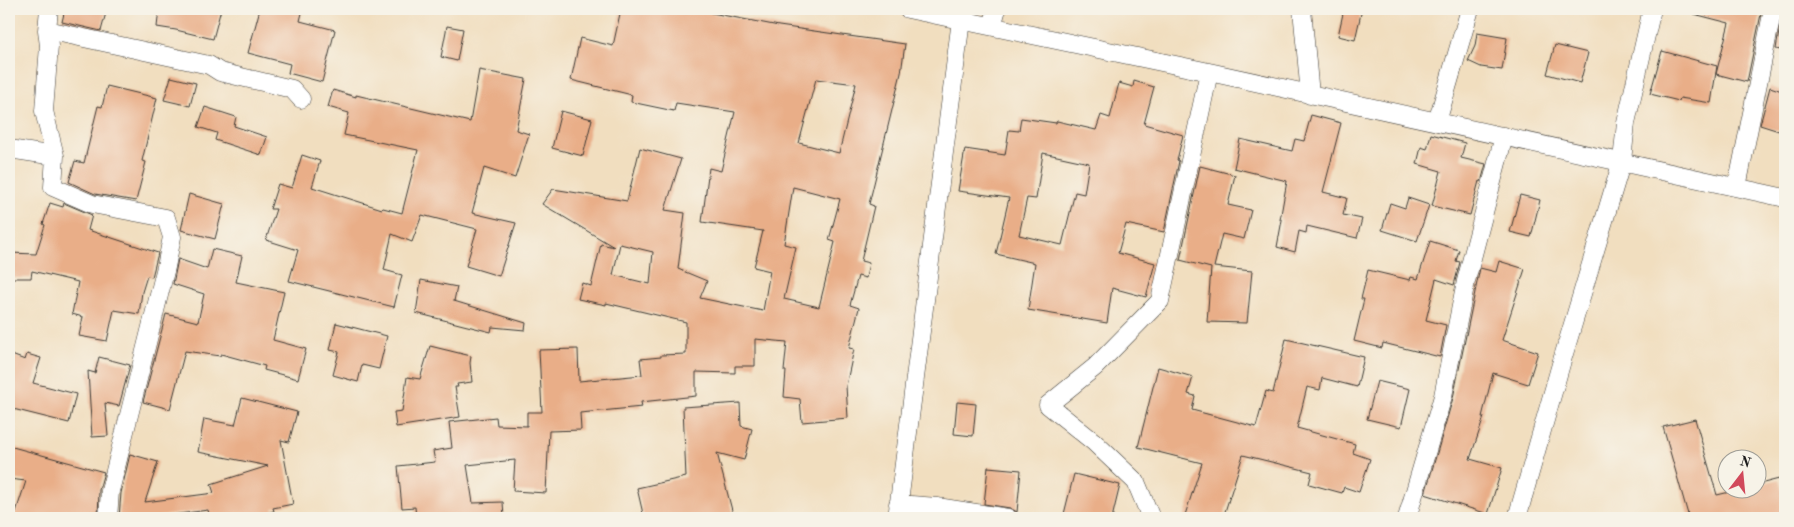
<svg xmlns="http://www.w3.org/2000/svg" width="1794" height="527" font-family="'Old Standard TT',serif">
<rect width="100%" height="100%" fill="#f7f3e8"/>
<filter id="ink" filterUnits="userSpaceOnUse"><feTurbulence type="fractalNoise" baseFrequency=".02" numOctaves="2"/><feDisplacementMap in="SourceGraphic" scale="10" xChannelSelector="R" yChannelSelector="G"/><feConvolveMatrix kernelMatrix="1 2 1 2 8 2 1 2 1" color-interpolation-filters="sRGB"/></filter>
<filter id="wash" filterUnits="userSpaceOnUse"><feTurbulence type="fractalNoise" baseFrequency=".0096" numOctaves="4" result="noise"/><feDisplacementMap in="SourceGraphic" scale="20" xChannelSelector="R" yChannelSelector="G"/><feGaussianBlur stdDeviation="1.12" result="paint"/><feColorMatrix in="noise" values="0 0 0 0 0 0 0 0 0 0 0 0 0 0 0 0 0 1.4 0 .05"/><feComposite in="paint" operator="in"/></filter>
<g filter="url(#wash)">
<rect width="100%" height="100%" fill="#f1debf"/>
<g id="blocks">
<path fill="#e9ae88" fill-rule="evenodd" d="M 65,9 L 107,9 L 101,31 L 62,22 Z
M 159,9 L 221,9 L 213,39 L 176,30 L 157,27 Z
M 260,9 L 276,12 L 277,9 L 303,9 L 300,21 L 335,30 L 322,82 L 288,73 L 290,64 L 248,53 Z
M 621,9 L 691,9 L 779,26 L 905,44 L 901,73 L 869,204 L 874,206 L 861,261 L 869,263 L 866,278 L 858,276 L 850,305 L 859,308 L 849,348 L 854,349 L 846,386 L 848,418 L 802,422 L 800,399 L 784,397 L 786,371 L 784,371 L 787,342 L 755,339 L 755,366 L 735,366 L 735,373 L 696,372 L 696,396 L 641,402 L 642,407 L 580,413 L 581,430 L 549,431 L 546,493 L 513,491 L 515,460 L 467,465 L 473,503 L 503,502 L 504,518 L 416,518 L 415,507 L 402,508 L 398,466 L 435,462 L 433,451 L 452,448 L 449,422 L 496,417 L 497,425 L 527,426 L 527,412 L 542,412 L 539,350 L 578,349 L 579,381 L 642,375 L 640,359 L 661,357 L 661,355 L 686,354 L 686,322 L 606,303 L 606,305 L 578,299 L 582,283 L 591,286 L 601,244 L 614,247 L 542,204 L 553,189 L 627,201 L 640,148 L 681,159 L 665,210 L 685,213 L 678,269 L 707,281 L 700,298 L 763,311 L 770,271 L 754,267 L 763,231 L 702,222 L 709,168 L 721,171 L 735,112 L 676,103 L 674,111 L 631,102 L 632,95 L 571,80 L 580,38 L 613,46 ZM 816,79 L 856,84 L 839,153 L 799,143 ZM 793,187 L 840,199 L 829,240 L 835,242 L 819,307 L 784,299 L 796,247 L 784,244 ZM 620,244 L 653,252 L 650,284 L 613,275 Z
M 1344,9 L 1362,9 L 1355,40 L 1338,36 Z
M 1695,9 L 1762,9 L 1747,82 L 1716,74 L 1729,23 L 1694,14 Z
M 1783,9 L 1785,9 L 1785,51 L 1776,49 Z
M 447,26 L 463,29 L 457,61 L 441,57 Z
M 1477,33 L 1507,38 L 1502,70 L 1481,67 L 1468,61 L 1475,46 Z
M 1555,45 L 1588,53 L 1580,83 L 1547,74 Z
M 1662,51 L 1717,66 L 1711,103 L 1680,98 L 1679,101 L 1650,94 Z
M 479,70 L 526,79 L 516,130 L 529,134 L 515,178 L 484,168 L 472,213 L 516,223 L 499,276 L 466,266 L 477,229 L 422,215 L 412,242 L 392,234 L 384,270 L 402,275 L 394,307 L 289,281 L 298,250 L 266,240 L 276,209 L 270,209 L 278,184 L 292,188 L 302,155 L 320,161 L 312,187 L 382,209 L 383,208 L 402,213 L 418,150 L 344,135 L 349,113 L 328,107 L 333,90 L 356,97 L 356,95 L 470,122 Z
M 171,77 L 196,83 L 190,106 L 164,100 Z
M 1134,81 L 1154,87 L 1144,124 L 1183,135 L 1177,160 L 1179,161 L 1164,232 L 1126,224 L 1118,253 L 1155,263 L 1146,297 L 1112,288 L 1107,323 L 1028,310 L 1035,263 L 996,254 L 1009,198 L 958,191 L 965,149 L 1005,155 L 1009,130 L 1019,131 L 1021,118 L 1056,123 L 1057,121 L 1096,130 L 1101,115 L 1110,118 L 1119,83 L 1133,87 ZM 1043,153 L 1089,163 L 1084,194 L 1075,192 L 1062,245 L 1019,235 L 1027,198 L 1036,199 Z
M 107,86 L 157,98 L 142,161 L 146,162 L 136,201 L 95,194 L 69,182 L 75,161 L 84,163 L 98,106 L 102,107 Z
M 1770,87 L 1785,92 L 1785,123 L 1782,132 L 1760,125 Z
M 205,107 L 236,117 L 234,126 L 267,137 L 261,155 L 215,140 L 217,133 L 198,127 Z
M 561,111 L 592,119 L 583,156 L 552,148 Z
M 1311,115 L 1341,123 L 1323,192 L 1347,198 L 1343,215 L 1362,219 L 1357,238 L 1307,226 L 1306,233 L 1299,231 L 1295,252 L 1277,247 L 1282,220 L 1280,220 L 1287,181 L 1234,168 L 1240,139 L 1292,151 L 1295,139 L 1304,141 Z
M 1431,134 L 1465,143 L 1461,158 L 1486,164 L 1481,182 L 1479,181 L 1470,215 L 1432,206 L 1441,171 L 1417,164 L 1421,147 L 1427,149 Z
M 1200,166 L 1235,175 L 1228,205 L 1251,210 L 1244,239 L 1222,234 L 1214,267 L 1252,271 L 1247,323 L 1207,322 L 1211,268 L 1180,260 Z
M 189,194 L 224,204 L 215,239 L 181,230 Z
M 1520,195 L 1540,200 L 1531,237 L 1510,232 Z
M 1408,198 L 1429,205 L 1417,241 L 1382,230 L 1390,203 L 1405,208 Z
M 50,203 L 63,207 L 64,203 L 92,215 L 88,230 L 158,253 L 152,277 L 147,276 L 142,292 L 139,314 L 114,310 L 107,341 L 79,336 L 83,317 L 72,314 L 78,282 L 32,271 L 31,278 L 9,278 L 9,253 L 36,254 L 45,225 L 43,224 Z
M 1430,241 L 1459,250 L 1456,261 L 1460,262 L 1454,285 L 1436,279 L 1426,320 L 1446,325 L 1440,357 L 1383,343 L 1382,348 L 1354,341 L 1364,299 L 1361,299 L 1368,270 L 1410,280 L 1411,277 L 1418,279 Z
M 212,249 L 242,256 L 236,282 L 284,292 L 273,340 L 306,349 L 298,379 L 264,370 L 265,366 L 221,354 L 220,356 L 185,351 L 170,409 L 143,402 L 166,314 L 198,322 L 204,294 L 173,284 L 178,259 L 207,269 Z
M 1499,261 L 1525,269 L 1502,340 L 1538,352 L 1528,384 L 1493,373 L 1482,417 L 1484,417 L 1470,459 L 1502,468 L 1488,514 L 1425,494 L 1453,398 L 1480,268 L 1496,272 Z
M 421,280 L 457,287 L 454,301 L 526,323 L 525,330 L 492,327 L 491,332 L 416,313 Z
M 336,323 L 387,336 L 379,369 L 362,365 L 358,382 L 333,375 L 339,352 L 330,350 Z
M 1286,339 L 1364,357 L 1357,387 L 1322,378 L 1320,390 L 1307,387 L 1297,428 L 1355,444 L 1353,453 L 1370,459 L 1359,492 L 1344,487 L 1342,493 L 1309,484 L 1312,472 L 1243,455 L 1223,518 L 1184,518 L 1202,463 L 1138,447 L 1158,367 L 1193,377 L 1188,394 L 1195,396 L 1192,410 L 1256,427 L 1266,391 L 1273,393 Z
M 430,346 L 471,356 L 470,363 L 472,382 L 457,384 L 458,387 L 455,387 L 460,417 L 396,427 L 394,412 L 402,411 L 407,377 L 420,379 Z
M 9,354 L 25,360 L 27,354 L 41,358 L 33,383 L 76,394 L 69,423 L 9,408 Z
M 99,357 L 130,365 L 119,406 L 105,403 L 108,436 L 92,437 L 88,371 L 95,373 Z
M 1377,381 L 1410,389 L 1401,427 L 1367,419 Z
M 242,398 L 297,412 L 289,442 L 281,440 L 293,504 L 273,508 L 274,511 L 251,518 L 210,518 L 208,510 L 157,517 L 157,518 L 119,518 L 121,493 L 130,454 L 158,462 L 145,502 L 214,493 L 211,484 L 268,466 L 198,452 L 204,419 L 235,425 Z
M 957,402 L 976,404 L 973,436 L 954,434 Z
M 740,403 L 741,426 L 752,429 L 744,460 L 717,453 L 734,518 L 644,518 L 637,488 L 686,477 L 683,407 Z
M 1695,419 L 1717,495 L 1738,490 L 1756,490 L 1756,485 L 1779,479 L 1785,502 L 1785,518 L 1689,518 L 1663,427 Z
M 9,446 L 104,472 L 99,490 L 98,518 L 14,518 L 26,481 L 9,479 Z
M 988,467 L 1021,470 L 1017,512 L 1010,508 L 984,504 Z
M 1074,474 L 1120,485 L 1112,518 L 1063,518 Z"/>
</g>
</g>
<g filter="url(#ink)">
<use href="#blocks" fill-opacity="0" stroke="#3c3934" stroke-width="1"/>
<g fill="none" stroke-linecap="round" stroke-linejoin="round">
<defs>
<path id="minor" d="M 49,9 L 47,30 L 49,46 L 44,111 L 55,156 L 53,187 L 92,204 L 166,218 L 172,237 L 166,267 L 110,491 L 108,518
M 908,9 L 1209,72 L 1785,198
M 1302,9 L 1310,95
M 992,26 L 997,9
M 47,30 L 209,65 L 220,72 L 292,89 L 301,99
M 1437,122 L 1470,9
M 9,149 L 55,156
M 1737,187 L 1773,9
M 898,504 L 937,507 L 1008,518
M 897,518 L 961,20
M 1151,518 L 1136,482 L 1094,442 L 1048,405 L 1095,367 L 1160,301 L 1209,72
M 1407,518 L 1443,396 L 1466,281 L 1504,136
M 1517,518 L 1563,357 L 1622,161 L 1626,123 L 1652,9"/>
</defs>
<use href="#minor" stroke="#3c3934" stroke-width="19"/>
<use href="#minor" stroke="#fff" stroke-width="18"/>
</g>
</g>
<rect width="1794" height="527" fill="none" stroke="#f7f3e8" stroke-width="30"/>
<g transform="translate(1742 474) rotate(16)"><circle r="24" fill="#f7f3e8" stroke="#9f9d96"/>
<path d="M0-4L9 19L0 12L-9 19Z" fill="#d1495b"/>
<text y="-8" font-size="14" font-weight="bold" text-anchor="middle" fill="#1c1c1c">N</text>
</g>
</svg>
